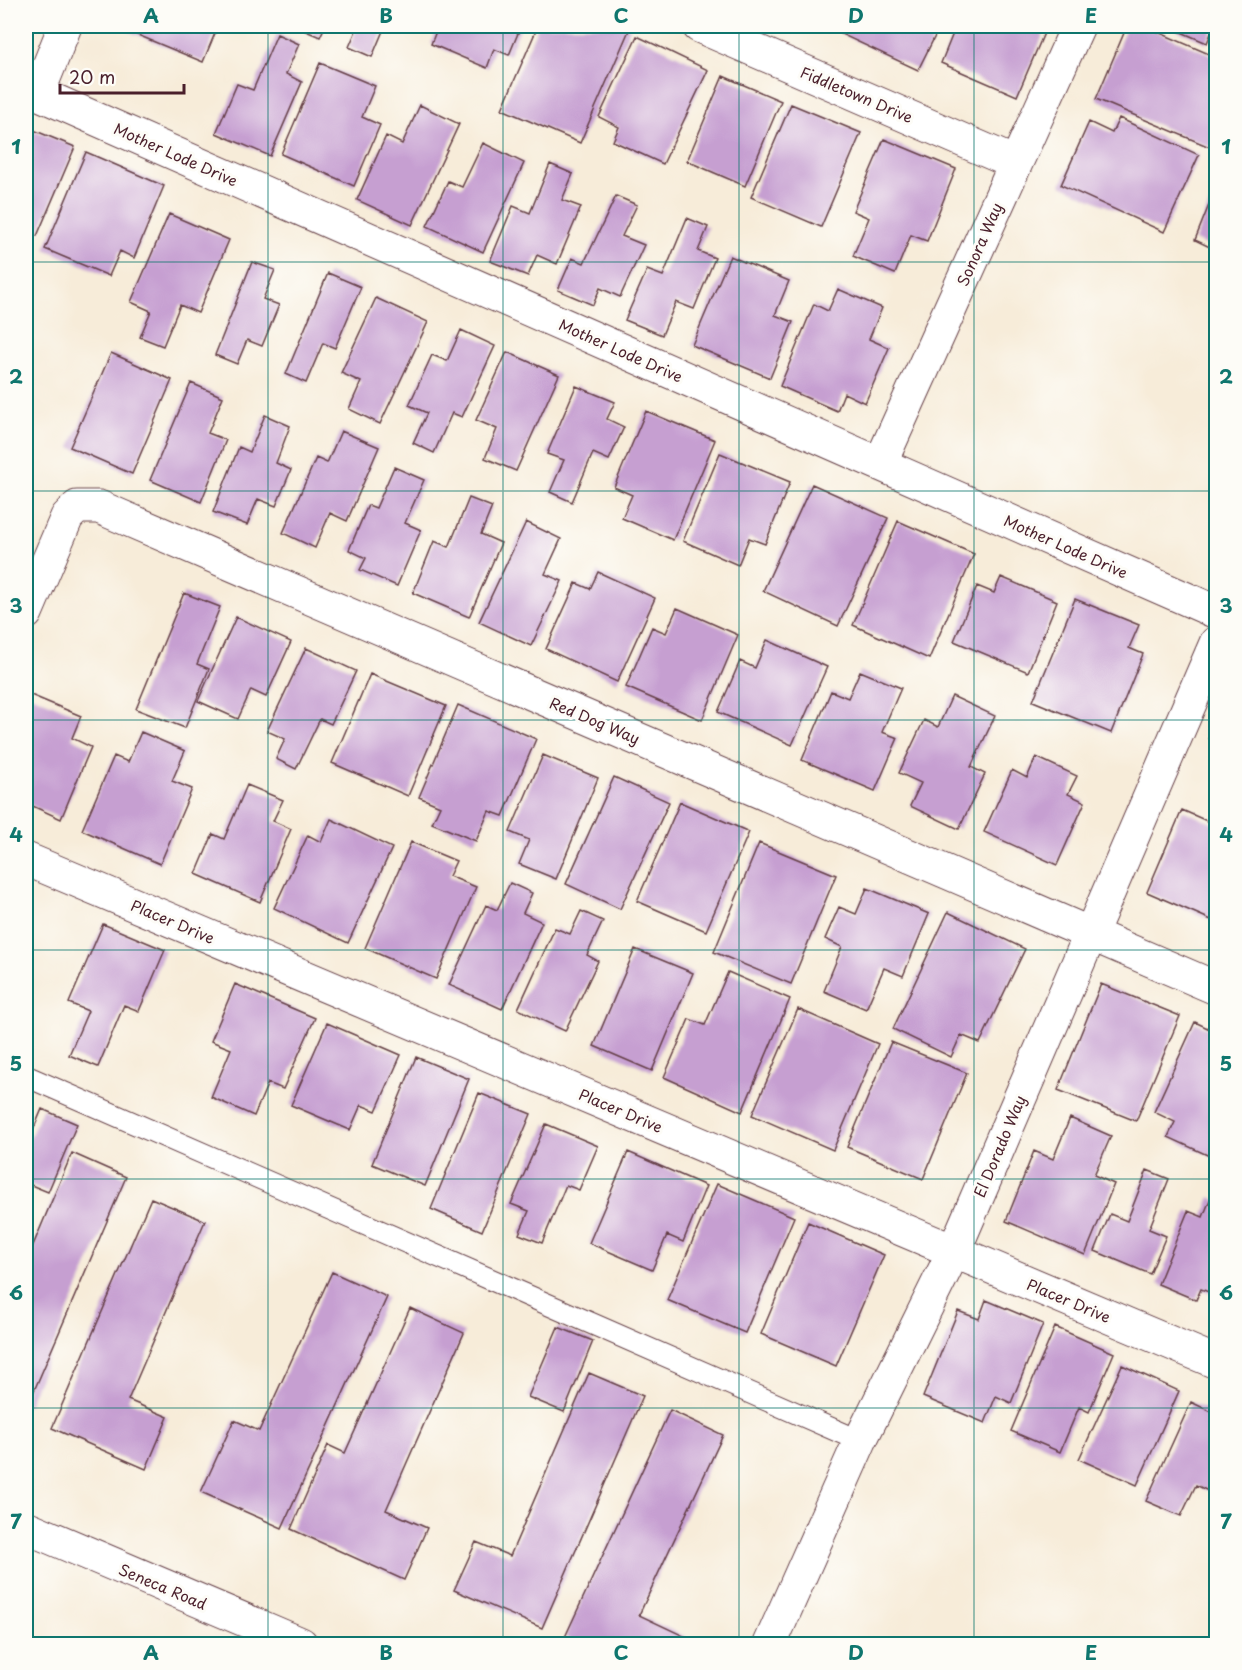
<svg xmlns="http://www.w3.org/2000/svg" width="1242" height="1670" font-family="'Playpen Sans',sans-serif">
<rect width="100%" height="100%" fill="#fdfcf7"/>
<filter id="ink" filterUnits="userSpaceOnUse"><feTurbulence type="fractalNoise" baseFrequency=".0167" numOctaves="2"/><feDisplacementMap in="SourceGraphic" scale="12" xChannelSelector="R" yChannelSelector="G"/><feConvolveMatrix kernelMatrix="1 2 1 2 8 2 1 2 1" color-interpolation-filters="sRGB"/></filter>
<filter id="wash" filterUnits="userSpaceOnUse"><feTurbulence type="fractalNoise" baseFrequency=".008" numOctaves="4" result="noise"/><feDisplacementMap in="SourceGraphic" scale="24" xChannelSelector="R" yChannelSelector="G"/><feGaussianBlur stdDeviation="1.35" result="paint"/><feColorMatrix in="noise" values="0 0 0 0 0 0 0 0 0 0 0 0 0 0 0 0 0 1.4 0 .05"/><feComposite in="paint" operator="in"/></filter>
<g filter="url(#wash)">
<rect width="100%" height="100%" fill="#f7ecd9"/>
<g id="blocks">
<path fill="#c69fd1" d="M 116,26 L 218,26 L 203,62 Z
M 294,26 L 325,26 L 320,37 Z
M 358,26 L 385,26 L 372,57 L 349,47 Z
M 438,26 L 521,26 L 509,55 L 494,49 L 487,68 L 431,44 Z
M 538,26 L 625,26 L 630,28 L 580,143 L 502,109 Z
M 845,26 L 940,26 L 918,70 L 841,34 Z
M 956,26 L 1047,26 L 1017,96 L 941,63 Z
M 1127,26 L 1144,26 L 1216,57 L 1216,138 L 1212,148 L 1096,99 Z
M 1167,26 L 1214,26 L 1207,43 Z
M 277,34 L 299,44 L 286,74 L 302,82 L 270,156 L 216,133 L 237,84 L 253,90 Z
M 637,36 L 708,70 L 663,164 L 613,141 L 619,127 L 599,117 Z
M 320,63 L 375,86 L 362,117 L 380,125 L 354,186 L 281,154 Z
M 723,76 L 781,101 L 745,186 L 687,161 Z
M 791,104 L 861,133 L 821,227 L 751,197 Z
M 420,105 L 459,124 L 412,225 L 357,200 L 386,136 L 402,144 Z
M 1119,118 L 1199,155 L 1164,232 L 1061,185 L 1089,122 L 1112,133 Z
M 26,127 L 75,147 L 37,236 L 26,232 Z
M 884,139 L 956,169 L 927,241 L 911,235 L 895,274 L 853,256 L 869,218 L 853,211 Z
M 483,143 L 524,163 L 483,252 L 427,226 L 448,181 L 462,187 Z
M 86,152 L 164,186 L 134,258 L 120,251 L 109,276 L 45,249 Z
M 550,164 L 573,174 L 562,200 L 581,207 L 557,264 L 537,255 L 528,276 L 490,261 L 513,206 L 530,213 Z
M 616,196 L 637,205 L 622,236 L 644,245 L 620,297 L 600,288 L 593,305 L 558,290 L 572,258 L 584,263 Z
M 1211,200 L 1216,203 L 1216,250 L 1195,240 Z
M 169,214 L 229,240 L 198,313 L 180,305 L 163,346 L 140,337 L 151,311 L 131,302 Z
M 687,218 L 708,227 L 698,251 L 715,258 L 694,309 L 676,302 L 662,335 L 625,320 L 647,270 L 663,276 Z
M 730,256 L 789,281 L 775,315 L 793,322 L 770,378 L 692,345 Z
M 252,262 L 275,270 L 263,299 L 279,305 L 262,346 L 247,340 L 237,364 L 215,355 Z
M 328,273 L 361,287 L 335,348 L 323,343 L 306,383 L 286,374 Z
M 838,289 L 882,308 L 869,339 L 889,348 L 865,403 L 844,393 L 837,411 L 780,386 L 814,304 L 828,311 Z
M 376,298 L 428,322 L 380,424 L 349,409 L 361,382 L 341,373 Z
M 461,330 L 495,346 L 462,417 L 452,413 L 434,453 L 413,443 L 427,413 L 409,405 L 432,355 L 447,361 Z
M 507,352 L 559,375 L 516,471 L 485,458 L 497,429 L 476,420 Z
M 111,353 L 172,380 L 132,474 L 70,447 Z
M 191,383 L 223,397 L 208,433 L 226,440 L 201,502 L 150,480 Z
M 576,386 L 615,402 L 607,419 L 624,427 L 609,460 L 593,453 L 572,502 L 550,492 L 564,460 L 547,454 Z
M 646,411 L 715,440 L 673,540 L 622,518 L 632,495 L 614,487 Z
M 265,415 L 290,426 L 276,463 L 291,470 L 276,506 L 258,499 L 247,525 L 213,512 L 239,447 L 250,452 Z
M 341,431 L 379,447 L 347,521 L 330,513 L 315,548 L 283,533 L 316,458 L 327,463 Z
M 720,453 L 790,482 L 765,544 L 749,538 L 738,565 L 683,541 Z
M 394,467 L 424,480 L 405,523 L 421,530 L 397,586 L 360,570 L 366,558 L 349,550 L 368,505 L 376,508 Z
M 812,484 L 888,518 L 838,626 L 763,591 Z
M 469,498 L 492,507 L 481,534 L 501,543 L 469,617 L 413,593 L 434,541 L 449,547 Z
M 898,521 L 974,554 L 929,659 L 853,625 Z
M 526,522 L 561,539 L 545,574 L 562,581 L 531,646 L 479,622 Z
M 598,572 L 655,598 L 617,682 L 546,649 L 576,583 L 590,589 Z
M 1001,577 L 1057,601 L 1028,672 L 954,641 L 977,586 L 994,593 Z
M 184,593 L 220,607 L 197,664 L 209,669 L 185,728 L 136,709 Z
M 1075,599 L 1139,625 L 1129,648 L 1143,654 L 1111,733 L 1033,701 Z
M 677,608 L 738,635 L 702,720 L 626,687 L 652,627 L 666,633 Z
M 236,617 L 291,642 L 266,697 L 251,690 L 238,719 L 198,701 Z
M 767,640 L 827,667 L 792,745 L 718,712 L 740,661 L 755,668 Z
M 306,648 L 356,671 L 331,724 L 320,719 L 296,769 L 276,759 L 285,739 L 267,731 Z
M 860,671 L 901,688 L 882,732 L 898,738 L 875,791 L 802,760 L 831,691 L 848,698 Z
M 370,674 L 446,706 L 408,796 L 332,763 Z
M 26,693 L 81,716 L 72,738 L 91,747 L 61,819 L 26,803 Z
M 952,696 L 995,716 L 971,767 L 985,774 L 959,829 L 910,806 L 921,783 L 899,773 L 924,720 L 938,727 Z
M 458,705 L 536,739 L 503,816 L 489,811 L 476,841 L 432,823 L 440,806 L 419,797 Z
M 1216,720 L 1216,741 L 1209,738 Z
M 141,732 L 185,751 L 172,781 L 192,789 L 160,864 L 82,830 L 114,756 L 128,762 Z
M 543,755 L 598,778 L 556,879 L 519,864 L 529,840 L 510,832 Z
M 1036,757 L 1077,776 L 1068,794 L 1085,802 L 1057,865 L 984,832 L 1012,770 L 1027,778 Z
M 614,777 L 669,802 L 620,909 L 566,884 Z
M 247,785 L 283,800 L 273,821 L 291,829 L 260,902 L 196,874 L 213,834 L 224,839 Z
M 680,802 L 749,832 L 706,931 L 637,901 Z
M 1182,810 L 1216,825 L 1216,922 L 1147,892 Z
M 331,819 L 392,848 L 348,943 L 274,908 L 308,835 L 321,842 Z
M 411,842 L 456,861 L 449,876 L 476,887 L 436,979 L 365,948 Z
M 759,843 L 836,875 L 791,984 L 714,952 Z
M 510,883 L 532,893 L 523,913 L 542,922 L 502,1009 L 449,985 L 486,905 L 497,910 Z
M 867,888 L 929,914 L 903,976 L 884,968 L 866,1009 L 824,991 L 842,947 L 825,939 L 839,907 L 856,914 Z
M 581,911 L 603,921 L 587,955 L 598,961 L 565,1031 L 518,1009 L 555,928 L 570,934 Z
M 948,912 L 1025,949 L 980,1043 L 961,1035 L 951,1057 L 893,1029 Z
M 103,924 L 165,950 L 139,1011 L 124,1005 L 98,1067 L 69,1055 L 88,1011 L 69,1003 Z
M 635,949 L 693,973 L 652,1071 L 594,1046 Z
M 728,972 L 790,999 L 742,1112 L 664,1077 L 689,1019 L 705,1025 Z
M 235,984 L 315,1018 L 283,1089 L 268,1083 L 254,1116 L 211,1097 L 231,1049 L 211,1041 Z
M 1101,984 L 1180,1016 L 1136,1121 L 1058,1090 Z
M 798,1009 L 878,1044 L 833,1150 L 752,1115 Z
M 1195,1022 L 1216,1032 L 1216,1159 L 1168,1137 L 1175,1122 L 1154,1112 Z
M 327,1023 L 401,1055 L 376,1111 L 361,1105 L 350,1130 L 291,1105 Z
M 891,1042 L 967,1073 L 923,1179 L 847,1147 Z
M 416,1057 L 469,1079 L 425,1186 L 372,1164 Z
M 479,1093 L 531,1114 L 482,1231 L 431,1209 Z
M 42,1109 L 77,1124 L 48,1192 L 26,1183 L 26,1147 Z
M 1070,1118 L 1111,1136 L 1094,1175 L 1114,1184 L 1085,1255 L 1006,1221 L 1034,1151 L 1053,1159 Z
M 546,1124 L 598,1146 L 579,1190 L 566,1185 L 542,1243 L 519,1234 L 529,1211 L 511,1204 Z
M 628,1152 L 706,1186 L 683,1242 L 667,1235 L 652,1270 L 589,1243 Z
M 72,1153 L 126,1177 L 27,1407 L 26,1406 L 26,1262 Z
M 1147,1170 L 1169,1179 L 1149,1229 L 1166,1236 L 1150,1274 L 1095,1251 L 1110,1214 L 1127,1221 Z
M 717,1184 L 794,1217 L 745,1333 L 667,1300 Z
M 1211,1197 L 1216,1200 L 1216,1295 L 1201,1289 L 1196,1300 L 1158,1284 L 1188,1211 L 1203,1217 Z
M 151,1198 L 205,1221 L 128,1400 L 168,1417 L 146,1469 L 52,1428 Z
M 808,1222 L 884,1255 L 836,1366 L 761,1334 Z
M 332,1272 L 387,1297 L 282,1528 L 201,1492 L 234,1420 L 259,1431 Z
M 986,1300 L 1043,1324 L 1011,1403 L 996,1396 L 985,1423 L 923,1397 L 958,1311 L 979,1319 Z
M 410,1308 L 464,1333 L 386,1510 L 427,1528 L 404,1580 L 291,1529 L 328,1445 L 345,1453 Z
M 558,1327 L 593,1341 L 564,1412 L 528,1397 Z
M 1055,1327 L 1114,1353 L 1089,1412 L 1079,1407 L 1060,1452 L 1011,1431 Z
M 1122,1365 L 1179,1391 L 1137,1485 L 1079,1459 Z
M 589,1373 L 643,1396 L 542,1628 L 454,1590 L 476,1542 L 510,1556 Z
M 1191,1402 L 1216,1414 L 1216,1473 L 1208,1491 L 1196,1485 L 1181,1516 L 1146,1501 Z
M 670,1410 L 723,1435 L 639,1615 L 686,1637 L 683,1644 L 581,1644 L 565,1637 Z"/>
</g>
</g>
<g filter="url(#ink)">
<use href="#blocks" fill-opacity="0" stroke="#643e45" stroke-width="1.5"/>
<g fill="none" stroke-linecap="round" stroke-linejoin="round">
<defs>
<path id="service" d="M 26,1076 L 860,1441"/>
<path id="minor" d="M 699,26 L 1015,163
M 26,88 L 1216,612
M 38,93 L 65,26
M 880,464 L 1078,26
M 26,613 L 67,517 L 77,507 L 99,507 L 1216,988
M 26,859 L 1216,1362
M 770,1644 L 860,1441 L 954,1251 L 1216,643"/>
<path id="tertiary" d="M 26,1527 L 301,1644"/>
</defs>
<use href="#service" stroke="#643e45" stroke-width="23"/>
<use href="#minor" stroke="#643e45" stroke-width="35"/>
<use href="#tertiary" stroke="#643e45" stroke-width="35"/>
<use href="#service" stroke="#fff" stroke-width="21"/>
<use href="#minor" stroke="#fff" stroke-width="33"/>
<use href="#tertiary" stroke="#fff" stroke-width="33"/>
</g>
</g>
<path fill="none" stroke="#0f766e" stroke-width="1.5" stroke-opacity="0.55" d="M 268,26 L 268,1644M 503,26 L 503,1644M 739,26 L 739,1644M 974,26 L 974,1644M 26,262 L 1216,262M 26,491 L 1216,491M 26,720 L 1216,720M 26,950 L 1216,950M 26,1179 L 1216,1179M 26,1408 L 1216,1408"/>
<g text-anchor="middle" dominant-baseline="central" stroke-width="6" stroke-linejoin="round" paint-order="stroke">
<g font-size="15" fill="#4a1f2b" stroke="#fdfcf7">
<text transform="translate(857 94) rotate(23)">Fiddletown Drive</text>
<text transform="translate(176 154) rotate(24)">Mother Lode Drive</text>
<text transform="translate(979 244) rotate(-66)">Sonora Way</text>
<text transform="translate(621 350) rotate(24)">Mother Lode Drive</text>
<text transform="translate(1066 546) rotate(24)">Mother Lode Drive</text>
<text transform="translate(595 720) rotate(23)">Red Dog Way</text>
<text transform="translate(173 921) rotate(23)">Placer Drive</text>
<text transform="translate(621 1110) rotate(23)">Placer Drive</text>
<text transform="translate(999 1146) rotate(-67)">El Dorado Way</text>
<text transform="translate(1069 1300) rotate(23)">Placer Drive</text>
<text transform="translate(163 1586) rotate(23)">Seneca Road</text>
</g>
</g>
<rect width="1242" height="1670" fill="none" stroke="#fdfcf7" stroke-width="66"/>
<path d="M60 84v9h124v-9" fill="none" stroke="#4a1f2b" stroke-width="3"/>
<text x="69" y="84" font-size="18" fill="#4a1f2b" stroke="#fdfcf7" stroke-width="4.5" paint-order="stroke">20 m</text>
<rect x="33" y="33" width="1176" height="1604" fill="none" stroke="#0f766e" stroke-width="2"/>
<g font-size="20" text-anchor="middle" font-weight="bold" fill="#0f766e">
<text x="151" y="23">A</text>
<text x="386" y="23">B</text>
<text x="621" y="23">C</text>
<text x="856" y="23">D</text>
<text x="1091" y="23">E</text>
<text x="16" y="154">1</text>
<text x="1226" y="154">1</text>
<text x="16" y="384">2</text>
<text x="1226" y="384">2</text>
<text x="16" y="613">3</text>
<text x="1226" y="613">3</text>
<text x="16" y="842">4</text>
<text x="1226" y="842">4</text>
<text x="16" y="1071">5</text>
<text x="1226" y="1071">5</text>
<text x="16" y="1300">6</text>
<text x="1226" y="1300">6</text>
<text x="16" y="1529">7</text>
<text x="1226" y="1529">7</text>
<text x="151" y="1660">A</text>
<text x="386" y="1660">B</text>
<text x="621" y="1660">C</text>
<text x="856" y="1660">D</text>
<text x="1091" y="1660">E</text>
</g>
</svg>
